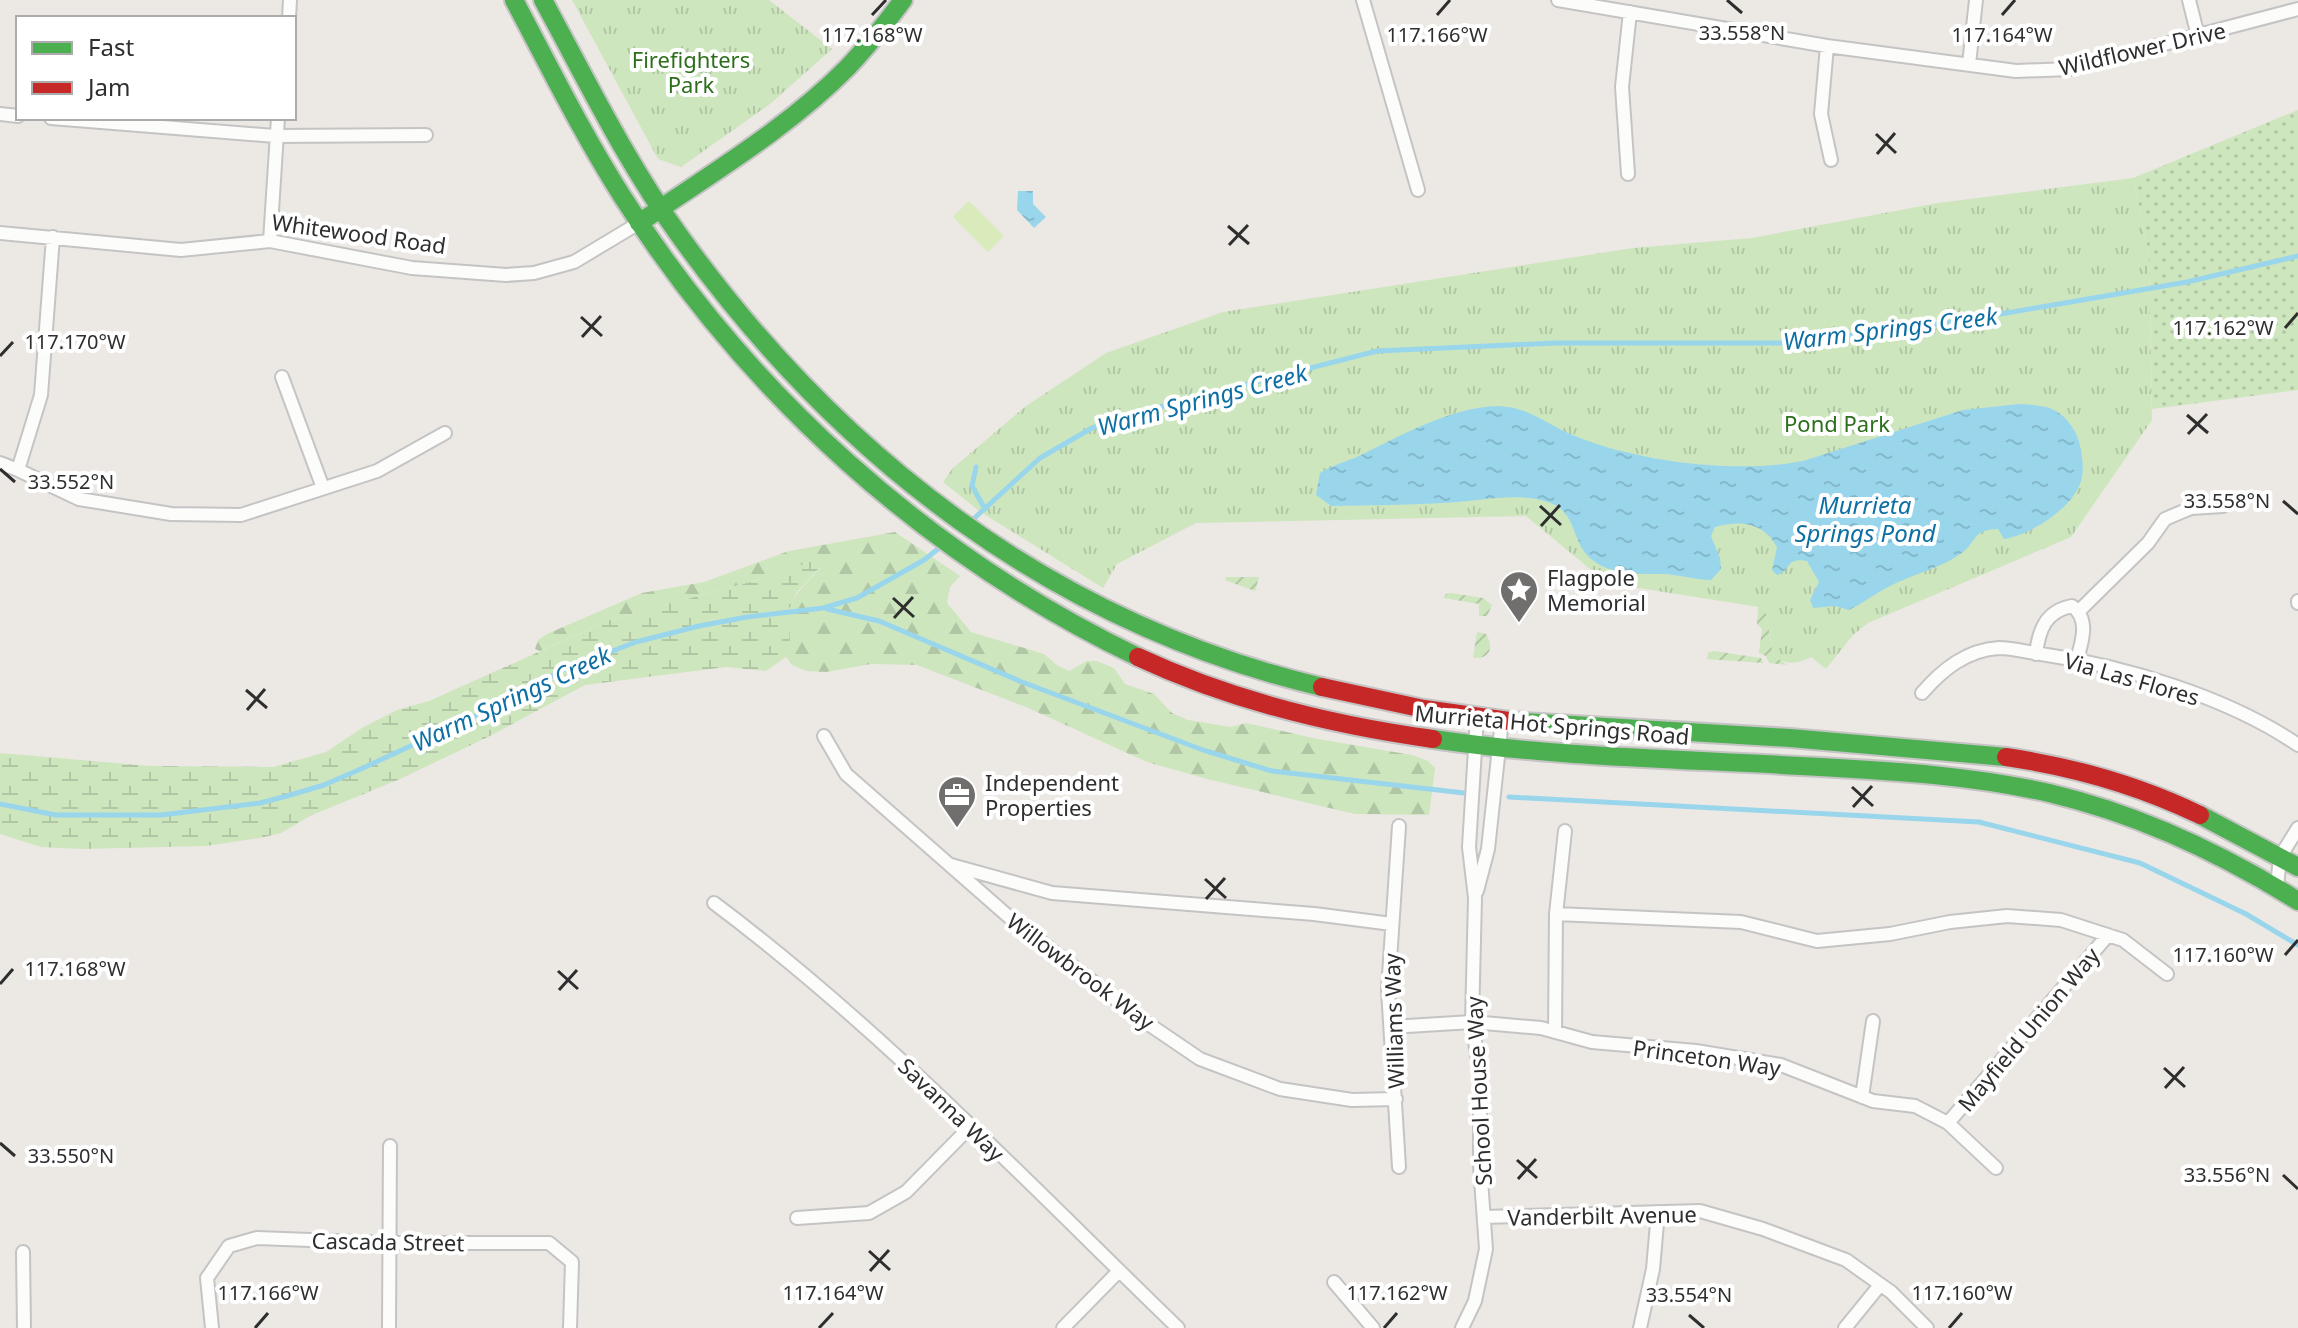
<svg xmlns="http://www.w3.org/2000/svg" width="2298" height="1328" font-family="'Noto Sans',sans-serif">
<defs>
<pattern id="grass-dots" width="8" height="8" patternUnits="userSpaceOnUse" patternTransform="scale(2)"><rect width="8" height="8" fill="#cee6be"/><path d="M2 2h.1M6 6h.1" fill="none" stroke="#b1c6a4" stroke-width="1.8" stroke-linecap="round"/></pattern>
<pattern id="forest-firs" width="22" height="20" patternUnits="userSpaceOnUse" patternTransform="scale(2)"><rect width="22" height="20" fill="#cee6be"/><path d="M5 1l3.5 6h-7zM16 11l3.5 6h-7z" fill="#b1c6a4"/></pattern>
<pattern id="wetland-marsh" width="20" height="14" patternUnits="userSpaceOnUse" patternTransform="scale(2)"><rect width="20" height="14" fill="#cee6be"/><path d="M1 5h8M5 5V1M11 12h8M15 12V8" fill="none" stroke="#b1c6a4"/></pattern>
<pattern id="park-tufts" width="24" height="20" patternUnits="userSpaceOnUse" patternTransform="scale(2)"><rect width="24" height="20" fill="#cee6be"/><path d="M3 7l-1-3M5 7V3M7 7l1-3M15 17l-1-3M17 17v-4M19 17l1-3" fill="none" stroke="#b1c6a4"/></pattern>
<pattern id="garden-furrows" width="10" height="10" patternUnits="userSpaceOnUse" patternTransform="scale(2)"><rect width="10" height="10" fill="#cee6be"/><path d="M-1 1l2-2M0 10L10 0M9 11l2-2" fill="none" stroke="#b1c6a4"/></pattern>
<pattern id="water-ripples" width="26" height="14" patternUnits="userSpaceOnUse" patternTransform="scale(2)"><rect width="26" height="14" fill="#99d6ec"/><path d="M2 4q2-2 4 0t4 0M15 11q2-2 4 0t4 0" fill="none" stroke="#84b8cb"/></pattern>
</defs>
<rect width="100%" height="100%" fill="#ece8e4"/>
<path fill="url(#grass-dots)" d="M 2298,110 L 2298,390 L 2152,409 L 2149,255 L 2133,178 Z"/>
<path fill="url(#forest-firs)" d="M 895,532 L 960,576 L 950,587 L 947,603 L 971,632 L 1044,654 L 1058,666 L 1069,671 L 1087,661 L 1097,661 L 1114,668 L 1125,684 L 1154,694 L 1172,713 L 1188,720 L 1231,727 L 1246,723 L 1318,739 L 1412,755 L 1428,761 L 1435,768 L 1429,815 L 1355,814 L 1207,779 L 1147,762 L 1026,707 L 917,665 L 871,664 L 826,672 L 806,671 L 792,665 L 786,657 C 793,642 786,626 790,611 C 794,592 808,582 820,568 L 809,562 L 776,575 L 610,620 L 540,651 L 535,649 L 538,640 L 547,634 L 642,593 L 704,582 L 789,551 Z"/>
<path fill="url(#wetland-marsh)" d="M 809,562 L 817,563 L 820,567 L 797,592 L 789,610 L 790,649 L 786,657 L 766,671 L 726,667 L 585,685 L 490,736 L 400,779 L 310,816 L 281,833 L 260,838 L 206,846 L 82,849 L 41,847 L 0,834 L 0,753 L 150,766 L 273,767 L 326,752 L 362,728 L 397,710 L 429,701 L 610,620 L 776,575 Z"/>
<path fill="url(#park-tufts)" d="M 572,0 L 769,0 L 832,49 L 770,104 L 681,167 L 658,159 Z
M 2133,178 L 2149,255 L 2152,420 L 2071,537 L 1868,623 L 1853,635 L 1826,669 L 1811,657 C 1797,664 1786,666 1773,655 L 1765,608 L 1607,583 L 1526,516 L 1196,523 L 1117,564 L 1103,588 L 979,511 L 943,482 L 953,468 L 1026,406 L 1106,353 L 1223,312 L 1633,248 L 1752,238 L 1938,203 Z"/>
<path fill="url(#garden-furrows)" d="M 1226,577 L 1259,577 L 1255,591 L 1225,580 Z
M 1451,593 L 1483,598 L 1492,605 L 1487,616 L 1479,616 L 1479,604 L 1444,598 L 1446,594 Z
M 1758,606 L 1765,608 L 1773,655 L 1787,665 L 1769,663 L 1766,656 L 1759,653 L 1762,629 L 1757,624 Z
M 1477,632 L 1486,634 C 1494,647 1491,659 1473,658 Z
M 1714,651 L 1761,658 L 1763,663 L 1707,659 L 1708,653 Z"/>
<path fill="#d9eabb" d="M 969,201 L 1004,236 L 988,252 L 953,217 Z"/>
<path fill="url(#water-ripples)" d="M 1018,191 L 1033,191 L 1033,204 L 1046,217 L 1034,228 L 1017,210 Z
M 2020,404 C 2032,405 2046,405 2056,411 C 2068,418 2078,433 2080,446 C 2082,455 2084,467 2082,477 C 2077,506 2031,535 2004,539 L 1998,529 C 1972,530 1977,541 1963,552 C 1941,569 1912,574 1888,587 C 1875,594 1863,603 1849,610 L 1835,606 L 1813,608 L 1810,600 L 1819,582 L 1807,561 C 1785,557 1792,570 1777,575 L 1772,570 L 1777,547 C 1763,522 1740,520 1715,527 L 1711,536 L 1720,558 L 1721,569 L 1711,580 C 1694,580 1678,574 1662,574 C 1638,574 1605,575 1587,555 C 1573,540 1575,514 1553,504 C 1521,490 1476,502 1443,503 C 1406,505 1369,505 1331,506 L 1316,495 L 1320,473 C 1332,465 1346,462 1359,456 C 1400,436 1467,398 1514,408 C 1536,413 1554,428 1575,436 C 1638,462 1736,474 1803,461 L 1963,410 Z"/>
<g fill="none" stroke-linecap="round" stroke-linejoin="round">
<path stroke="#99d6ec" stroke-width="5" d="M 976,467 L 972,486 L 985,509
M 969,523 L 1040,458 L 1092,428 L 1173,403 L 1377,351 L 1555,343 L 1796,343 L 1960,321 L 2187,282 L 2298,256
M 827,609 L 879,621 L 1022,682 L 1203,750 L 1272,771 L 1464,793
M 1509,797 L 1979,822 L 2140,863 L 2246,914 L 2298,945
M 0,804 L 56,815 L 161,815 L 260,803 L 287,796 L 324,785 L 363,768 L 488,710 L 565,669 L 636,642 L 699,626 L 747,617 L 823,608 L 857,598 L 924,560 L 943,545"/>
<defs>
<path id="street" d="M 1363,0 L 1418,190
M 1558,0 L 1827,46 L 2016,71 L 2069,69 L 2298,9
M 2189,0 L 2198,36
M 289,18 L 290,0
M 1827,46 L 1821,114 L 1831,160
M 1969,64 L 1976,0
M 0,114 L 18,116
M 51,118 L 275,136 L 426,135
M 1628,174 L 1622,87 L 1630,12
M 0,233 L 181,250 L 270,241 L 412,268 L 506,275 L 534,273 L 574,262 L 639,223
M 270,241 L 278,118
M 282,377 L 323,488
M 0,463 L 18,470 L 41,395 L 53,237
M 18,470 L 79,499 L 171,514 L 241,515 L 377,471 L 445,433
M 2298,601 L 2298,603
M 2079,611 L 2148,543 L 2165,519 L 2191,508 L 2223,506
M 2036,654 C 2039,629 2046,611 2072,606 C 2090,619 2082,642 2077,659
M 1922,693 C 1942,670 1966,650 1999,648 C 2012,648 2027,652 2041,654 C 2124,666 2228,697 2298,745
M 824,736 L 846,774 L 1009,917 L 1144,1021 L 1200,1059 L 1280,1089 L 1352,1100 L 1396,1099
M 1399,826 L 1388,990 L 1399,1167
M 951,865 L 1052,893 L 1314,914 L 1392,924
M 2277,887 L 2280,857 L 2298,828
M 1477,891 L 1488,849 L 1502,720
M 714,903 C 882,1029 1028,1183 1178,1328
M 1556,914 L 1741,922 L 1817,941 L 1890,934 L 1950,922 L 2007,916 L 2061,920 L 2123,940 L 2167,974
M 1391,1027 L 1472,1022 L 1541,1028 L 1592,1042 L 1696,1051 L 1781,1065 L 1873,1101 L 1915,1106 L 1948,1123 L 1996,1168
M 1555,1032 L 1556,914 L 1565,831
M 1862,1097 L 1873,1021
M 1948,1123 L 2108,935
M 1484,1217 L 1700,1211 L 1763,1229 L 1846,1260 L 1891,1292 L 1927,1328
M 797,1218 L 869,1213 L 906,1192 L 970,1127
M 23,1252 L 24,1328
M 1334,1282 L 1373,1328
M 212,1328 L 207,1278 L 229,1246 L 257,1238 L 389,1243 L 549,1243 L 572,1262 L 570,1328
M 389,1328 L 390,1146
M 1063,1328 L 1119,1271
M 1462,1328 L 1475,1301 L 1486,1249 L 1480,1166 L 1480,1074 L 1472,1022 L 1475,898 L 1469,847 L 1477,717
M 1640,1328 L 1653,1269 L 1658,1212
M 1845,1328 L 1880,1285"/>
<path id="fast" d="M 514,0 C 549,66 582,133 622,196 C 748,394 926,555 1138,657
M 543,0 C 586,79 626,162 679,235 C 839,458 1053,623 1322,687
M 639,223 C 710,174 787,129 848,67 C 868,46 886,23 903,0
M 1509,721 L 1790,738 L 2006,757
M 1433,739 C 1560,758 1691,759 1820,767 C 1896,771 1973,776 2049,793 C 2138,814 2221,853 2298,901
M 2200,815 L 2298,867"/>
<path id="jam" d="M 1138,657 C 1230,700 1332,725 1433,739
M 1322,687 L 1424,709 L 1509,721
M 2006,757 C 2074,767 2138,785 2200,815"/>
</defs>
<use href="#street" stroke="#c5c4c5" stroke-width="16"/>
<use href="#fast" stroke="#c5c4c5" stroke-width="22"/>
<use href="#jam" stroke="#c5c4c5" stroke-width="22"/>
<use href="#street" stroke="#fcfcfb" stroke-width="12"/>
<use href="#fast" stroke="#4caf50" stroke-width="18"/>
<use href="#jam" stroke="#c62828" stroke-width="18"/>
</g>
<path fill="none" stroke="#2e2e2e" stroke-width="3" d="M 1727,0 L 1742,13M 872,15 L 886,0M 1437,15 L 1450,0M 2002,15 L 2015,0M 1876,134 L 1896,153M 1877,154 L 1895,133M 1228,226 L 1249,244M 1229,245 L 1248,225M 581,317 L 602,336M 2285,328 L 2298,313M 582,337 L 601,316M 0,356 L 13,342M 2187,415 L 2208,433M 2188,434 L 2207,414M 0,469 L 15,482M 2283,501 L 2298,514M 1540,506 L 1561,525M 1541,526 L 1560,505M 893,598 L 914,617M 894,618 L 913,597M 246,690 L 267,708M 247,710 L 265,689M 1852,787 L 1873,806M 1853,807 L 1872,786M 1205,879 L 1226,898M 1206,899 L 1225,878M 2285,955 L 2298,940M 558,971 L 578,989M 0,984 L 13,969M 559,990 L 577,970M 2164,1068 L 2185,1087M 2165,1088 L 2184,1067M 0,1143 L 15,1156M 1517,1160 L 1537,1178M 2283,1175 L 2298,1189M 1518,1179 L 1536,1159M 869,1251 L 890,1270M 870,1271 L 889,1250M 1689,1315 L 1704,1328M 255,1328 L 268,1313M 819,1328 L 833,1313M 1384,1328 L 1397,1313M 1949,1328 L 1962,1313"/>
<defs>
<symbol id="sight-pin" viewBox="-11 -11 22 30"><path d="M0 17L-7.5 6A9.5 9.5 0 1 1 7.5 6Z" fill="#706f6e" stroke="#fff"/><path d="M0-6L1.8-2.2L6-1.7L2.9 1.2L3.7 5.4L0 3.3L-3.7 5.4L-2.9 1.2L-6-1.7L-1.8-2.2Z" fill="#fff"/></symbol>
<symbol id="office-pin" viewBox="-11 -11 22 30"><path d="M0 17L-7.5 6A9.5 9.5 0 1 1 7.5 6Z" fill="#706f6e" stroke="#fff"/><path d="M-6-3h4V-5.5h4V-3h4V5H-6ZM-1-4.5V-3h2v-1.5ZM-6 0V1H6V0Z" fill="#fff"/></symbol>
</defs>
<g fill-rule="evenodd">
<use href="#sight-pin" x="1497" y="568" width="44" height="60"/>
<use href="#office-pin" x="935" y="773" width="44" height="60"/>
</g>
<g text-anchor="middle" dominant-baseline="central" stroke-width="8" stroke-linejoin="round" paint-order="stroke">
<g font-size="22" fill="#2e2e2e" stroke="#fff">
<text transform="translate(2142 48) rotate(-13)">Wildflower Drive</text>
<text transform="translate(359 233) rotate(8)">Whitewood Road</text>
<text transform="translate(2132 678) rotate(16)">Via Las Flores</text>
<text transform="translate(1552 724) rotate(5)">Murrieta Hot Springs Road</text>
<text transform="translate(1081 971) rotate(37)">Willowbrook Way</text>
<text transform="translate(1393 1021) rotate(-92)">Williams Way</text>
<text transform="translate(2028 1029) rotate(-50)">Mayfield Union Way</text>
<text transform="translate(1707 1057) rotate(8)">Princeton Way</text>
<text transform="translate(1478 1091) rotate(-93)">School House Way</text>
<text transform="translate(952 1109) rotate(44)">Savanna Way</text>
<text transform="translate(1602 1215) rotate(-1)">Vanderbilt Avenue</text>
<text transform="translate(388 1241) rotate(1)">Cascada Street</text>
</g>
<g font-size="22" fill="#2c6e1b" stroke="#fff">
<text x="691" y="59">Firefighters<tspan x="691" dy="25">Park</tspan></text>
<text x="1837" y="423">Pond Park</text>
</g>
<g font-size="22" fill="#2e2e2e" stroke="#fff" text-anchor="start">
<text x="1547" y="577">Flagpole<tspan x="1547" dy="25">Memorial</tspan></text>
<text x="985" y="782">Independent<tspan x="985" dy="25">Properties</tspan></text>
</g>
<g font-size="24" font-style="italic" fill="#0d6fa3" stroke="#fff">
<text transform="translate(1890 328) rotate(-7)">Warm Springs Creek</text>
<text transform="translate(1202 399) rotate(-15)">Warm Springs Creek</text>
<text x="1865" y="504">Murrieta<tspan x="1865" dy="28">Springs Pond</tspan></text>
<text transform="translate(511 698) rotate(-25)">Warm Springs Creek</text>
</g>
</g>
<g font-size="20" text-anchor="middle" fill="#2e2e2e" stroke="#fff" stroke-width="8" stroke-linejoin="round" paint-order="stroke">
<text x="1742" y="40">33.558°N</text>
<text x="872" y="42">117.168°W</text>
<text x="1437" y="42">117.166°W</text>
<text x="2002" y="42">117.164°W</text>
<text x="2223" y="335">117.162°W</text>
<text x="75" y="349">117.170°W</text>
<text x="71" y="489">33.552°N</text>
<text x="2227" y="508">33.558°N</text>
<text x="2223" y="962">117.160°W</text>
<text x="75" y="976">117.168°W</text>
<text x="71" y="1163">33.550°N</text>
<text x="2227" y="1182">33.556°N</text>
<text x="268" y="1300">117.166°W</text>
<text x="833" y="1300">117.164°W</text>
<text x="1397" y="1300">117.162°W</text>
<text x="1962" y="1300">117.160°W</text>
<text x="1689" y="1302">33.554°N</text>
</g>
<rect x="16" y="16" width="280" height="104" fill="#ffffff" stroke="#ababab" stroke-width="2"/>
<rect x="32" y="42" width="40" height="12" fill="#4caf50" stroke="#ababab" stroke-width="2"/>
<text x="88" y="56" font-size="24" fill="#2e2e2e">Fast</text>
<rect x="32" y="82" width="40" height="12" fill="#c62828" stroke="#ababab" stroke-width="2"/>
<text x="88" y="96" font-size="24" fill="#2e2e2e">Jam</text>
</svg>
